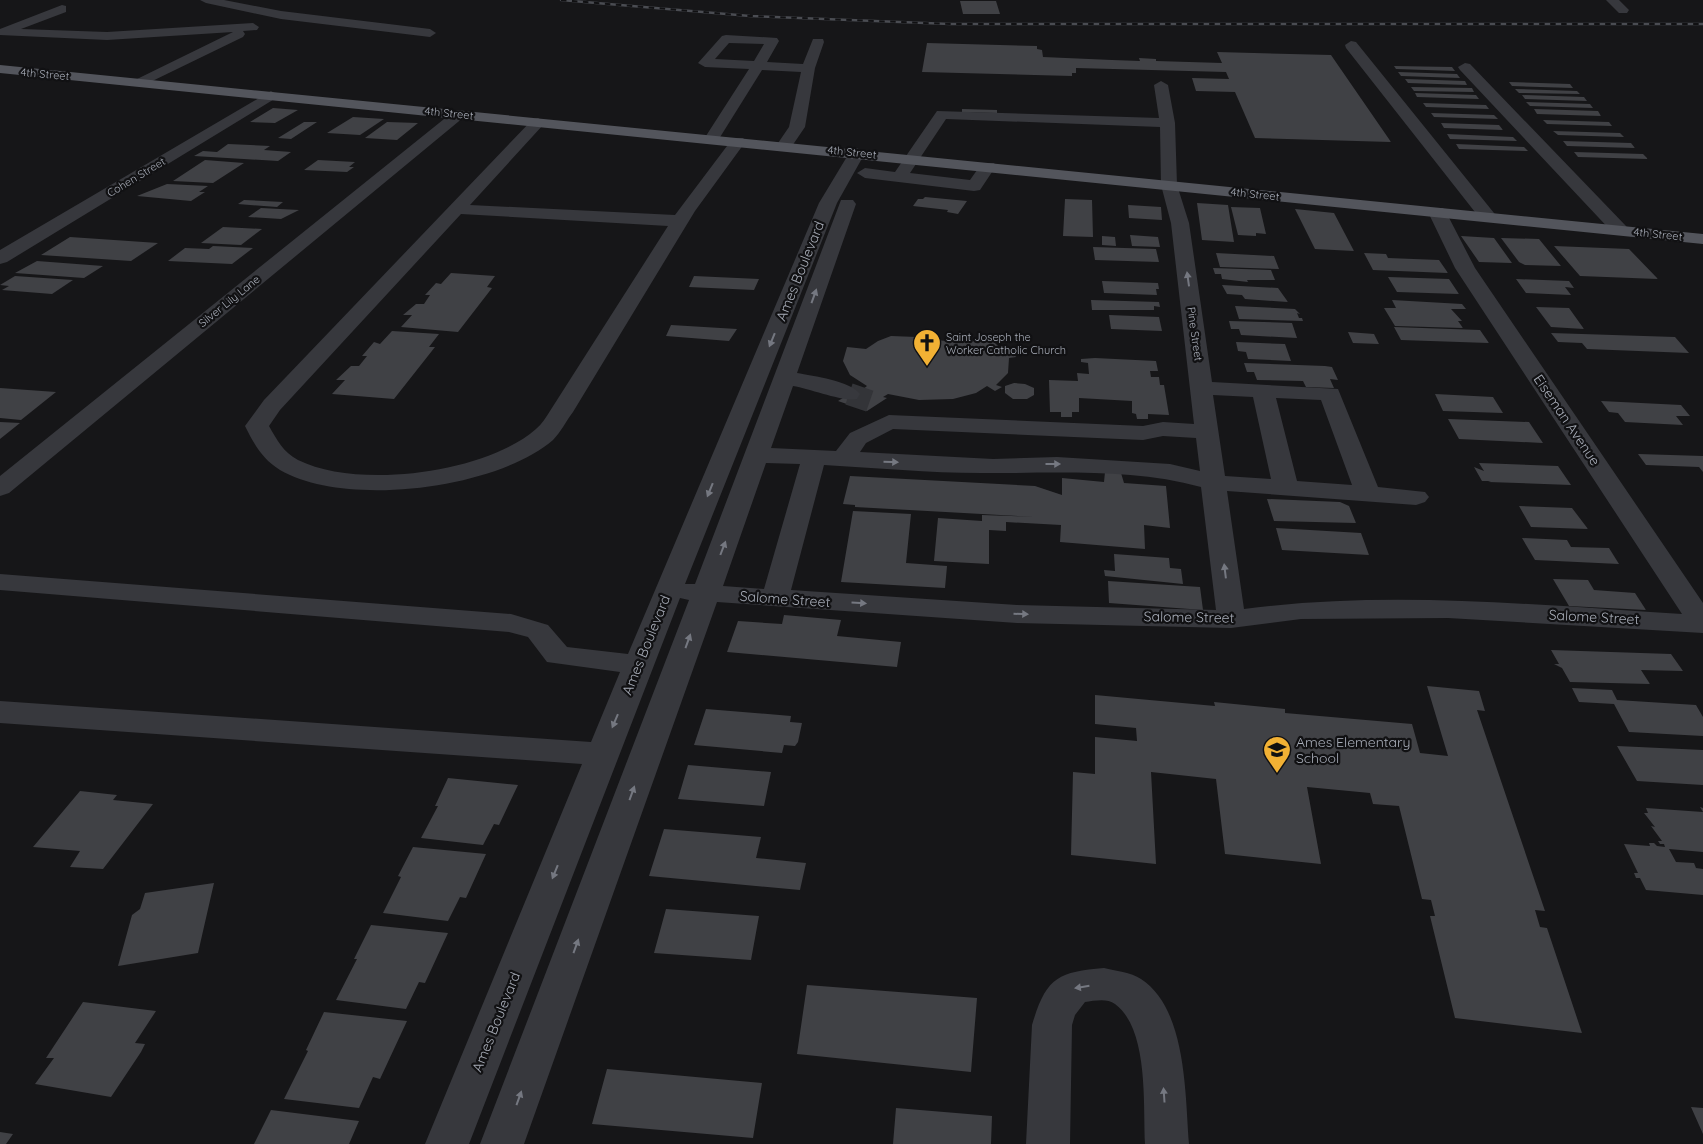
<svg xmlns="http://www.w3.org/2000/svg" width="1703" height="1144" font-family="Quicksand,sans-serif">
<rect width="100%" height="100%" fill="#161618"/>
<path fill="#404145" d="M 960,1 L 996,1 L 1000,14 L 963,14 Z
M 927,43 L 1037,46 L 1037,49 L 1042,50 L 1043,57 L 1112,60 L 1140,61 L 1139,58 L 1156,59 L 1156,61 L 1222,63 L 1217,52 L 1331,55 L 1391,142 L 1255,138 L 1235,92 L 1196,91 L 1192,78 L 1229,79 L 1226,72 L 1076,68 L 1076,73 L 1072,73 L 1072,76 L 922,72 Z
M 1394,66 L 1452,67 L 1455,71 L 1396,69 Z
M 1398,72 L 1457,74 L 1460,78 L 1401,76 Z
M 1405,79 L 1465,81 L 1467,85 L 1408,83 Z
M 1509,82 L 1570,84 L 1573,88 L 1512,86 Z
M 1411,87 L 1472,88 L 1474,92 L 1414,91 Z
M 1515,89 L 1577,91 L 1580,94 L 1519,93 Z
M 1415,93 L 1476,95 L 1479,99 L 1417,97 Z
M 1522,95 L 1584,97 L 1587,101 L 1525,99 Z
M 1526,102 L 1590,104 L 1593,108 L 1530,106 Z
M 1423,103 L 1486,105 L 1489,109 L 1426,107 Z
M 273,108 L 298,110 L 275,123 L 250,122 Z
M 962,109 L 997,110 L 997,113 L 962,112 Z
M 1534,109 L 1598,111 L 1601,116 L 1537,114 Z
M 1431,113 L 1494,115 L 1498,119 L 1434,117 Z
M 353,117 L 384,119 L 360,135 L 327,133 Z
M 1543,120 L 1609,122 L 1612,126 L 1547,124 Z
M 304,122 L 317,122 L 291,139 L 278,138 Z
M 387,122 L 418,123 L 397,140 L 365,138 Z
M 1441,123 L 1499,125 L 1503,130 L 1444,128 Z
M 1553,131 L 1620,133 L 1624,137 L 1558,135 Z
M 1447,134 L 1513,137 L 1517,141 L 1450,139 Z
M 1563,141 L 1631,143 L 1635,148 L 1567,146 Z
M 228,144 L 270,146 L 264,150 L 291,152 L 278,161 L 194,156 L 203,151 L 217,152 Z
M 1456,144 L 1524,147 L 1528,151 L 1459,149 Z
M 1574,152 L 1643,154 L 1648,159 L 1578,157 Z
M 205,160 L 244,163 L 213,183 L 173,181 Z
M 318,160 L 355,162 L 349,167 L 354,167 L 347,172 L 304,170 Z
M 167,184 L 208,186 L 199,192 L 205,192 L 191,201 L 137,196 Z
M 925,197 L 967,201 L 958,214 L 947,212 L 948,210 L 913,206 L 918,199 L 923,199 Z
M 1065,199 L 1092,200 L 1093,237 L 1063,236 Z
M 244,200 L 283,202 L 277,207 L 238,204 Z
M 1197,203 L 1228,205 L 1234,242 L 1202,240 Z
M 1128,205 L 1161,207 L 1162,220 L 1129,218 Z
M 1231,207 L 1260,208 L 1266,234 L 1256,233 L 1256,236 L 1238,235 Z
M 261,208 L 299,210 L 281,219 L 248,217 Z
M 1295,209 L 1334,213 L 1354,251 L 1315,249 Z
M 223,227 L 262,229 L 241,245 L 201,243 Z
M 1130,235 L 1158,237 L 1160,247 L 1132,246 Z
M 1102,236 L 1115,237 L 1116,246 L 1102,245 Z
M 1461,236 L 1494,238 L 1512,263 L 1479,262 Z
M 70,237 L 158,243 L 131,261 L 41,255 Z
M 1501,238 L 1539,239 L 1561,266 L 1525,265 L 1519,262 Z
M 213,246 L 253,248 L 232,264 L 168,261 L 185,248 L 209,249 Z
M 1554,246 L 1629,249 L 1658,279 L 1580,276 Z
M 1093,247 L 1156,249 L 1159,262 L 1095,260 Z
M 1216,253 L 1274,256 L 1279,269 L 1220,267 Z
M 1364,253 L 1386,254 L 1388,258 L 1439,260 L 1448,273 L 1373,270 Z
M 37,261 L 103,266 L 84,278 L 15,273 Z
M 1213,268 L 1271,270 L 1275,280 L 1247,280 L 1248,282 L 1222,279 L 1221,274 L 1215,274 Z
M 451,273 L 495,276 L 487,287 L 492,288 L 458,332 L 401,327 L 412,315 L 403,315 L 416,304 L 424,304 L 430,295 L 425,295 L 436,283 L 441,284 Z
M 15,276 L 73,280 L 52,294 L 2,290 L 9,286 L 0,285 Z
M 694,276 L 759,279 L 754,290 L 689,287 Z
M 1388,277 L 1449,279 L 1459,294 L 1397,292 Z
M 1516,279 L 1569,281 L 1574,288 L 1565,287 L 1571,295 L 1526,293 Z
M 1102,281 L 1158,283 L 1159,289 L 1156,289 L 1157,295 L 1104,293 Z
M 1222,285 L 1278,288 L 1288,302 L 1245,299 L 1242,295 L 1227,294 Z
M 1091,300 L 1159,302 L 1160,307 L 1154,306 L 1154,310 L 1092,310 Z
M 1392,300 L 1462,304 L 1466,309 L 1451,309 L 1462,321 L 1458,321 L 1463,328 L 1395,326 L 1384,308 L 1396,308 Z
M 1235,306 L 1295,309 L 1300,314 L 1297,313 L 1299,318 L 1302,318 L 1303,321 L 1239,319 Z
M 1536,307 L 1569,308 L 1584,329 L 1551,327 Z
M 1109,315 L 1159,317 L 1162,331 L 1111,329 Z
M 1229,321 L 1292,323 L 1297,338 L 1241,335 L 1239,329 L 1231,329 Z
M 671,325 L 737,329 L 729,341 L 666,336 Z
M 1394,327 L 1480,330 L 1489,343 L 1401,340 Z
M 392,331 L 439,334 L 429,347 L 435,347 L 394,399 L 332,394 L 345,380 L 336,380 L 351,366 L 359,366 L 367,356 L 362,356 L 374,342 L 380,344 Z
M 1348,332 L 1374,334 L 1379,344 L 1353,343 Z
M 1551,333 L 1675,337 L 1689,353 L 1587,349 L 1582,343 L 1558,342 Z
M 891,336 L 917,337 L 919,339 L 947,341 L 957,336 L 967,340 L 993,341 L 1007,355 L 1014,354 L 1016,357 L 1009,358 L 1008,373 L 996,385 L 1002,387 L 995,391 L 987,386 L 976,393 L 953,399 L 919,400 L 888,394 L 883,397 L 887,398 L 867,411 L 838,401 L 859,388 L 863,389 L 867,386 L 850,375 L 843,361 L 847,347 L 866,349 L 878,341 Z
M 1236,342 L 1285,344 L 1291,361 L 1248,359 L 1246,352 L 1238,351 Z
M 1095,358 L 1156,361 L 1158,371 L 1150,371 L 1151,377 L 1159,377 L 1160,385 L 1164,385 L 1169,415 L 1148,414 L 1148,419 L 1137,419 L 1136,414 L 1132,413 L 1132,401 L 1079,398 L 1079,412 L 1072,412 L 1072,417 L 1061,417 L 1061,412 L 1050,412 L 1049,380 L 1078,381 L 1077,373 L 1089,374 L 1088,363 L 1081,362 L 1081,359 Z
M 1244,363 L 1325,366 L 1332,367 L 1338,380 L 1330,379 L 1334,388 L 1306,387 L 1303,381 L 1257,380 L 1254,372 L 1247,372 Z
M 1014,383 L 1025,384 L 1034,388 L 1034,395 L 1027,399 L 1013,399 L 1005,393 L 1005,386 Z
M 0,388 L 56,392 L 21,420 L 0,418 Z
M 1435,394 L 1493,397 L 1503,413 L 1443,411 Z
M 1601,401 L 1681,405 L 1690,416 L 1676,416 L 1683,425 L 1625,422 L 1618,413 L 1609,412 Z
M 1448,419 L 1529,422 L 1543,443 L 1459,439 Z
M 0,422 L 20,423 L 0,439 Z
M 1638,454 L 1703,456 L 1703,472 L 1699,467 L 1646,465 Z
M 1479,463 L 1558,466 L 1571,485 L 1488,482 L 1491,481 L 1482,481 L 1474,467 L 1484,471 Z
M 1105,472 L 1121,473 L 1124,483 L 1166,486 L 1170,528 L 1144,525 L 1145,549 L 1060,542 L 1061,525 L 1006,522 L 1006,531 L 989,530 L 989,564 L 934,561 L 938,518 L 982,521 L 982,515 L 1035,517 L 855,507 L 855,505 L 843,504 L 850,476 L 1035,486 L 1062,495 L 1062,478 L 1104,482 Z
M 1267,499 L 1340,502 L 1349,506 L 1356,523 L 1274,521 Z
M 1519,506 L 1572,508 L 1588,529 L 1531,527 Z
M 853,511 L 911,514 L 906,563 L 947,566 L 945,588 L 841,582 Z
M 1276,528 L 1361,533 L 1369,555 L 1282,550 Z
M 1522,538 L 1567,540 L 1571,547 L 1609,548 L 1619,564 L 1535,560 Z
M 1114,554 L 1169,558 L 1170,568 L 1181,569 L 1183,584 L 1105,576 L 1104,570 L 1115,571 Z
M 1553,579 L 1588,580 L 1594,590 L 1635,593 L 1646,610 L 1569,606 Z
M 1108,581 L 1200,587 L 1203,610 L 1109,603 Z
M 784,615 L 841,620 L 837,636 L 901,642 L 897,667 L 727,652 L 738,621 L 782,624 Z
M 1551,650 L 1671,654 L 1683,671 L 1641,670 L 1650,684 L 1570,682 L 1562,668 L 1554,664 L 1559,664 Z
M 1427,686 L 1479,691 L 1485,711 L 1477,710 L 1545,911 L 1535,910 L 1540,927 L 1547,928 L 1582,1033 L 1455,1018 L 1430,916 L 1435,916 L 1431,900 L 1422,899 L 1399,806 L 1373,804 L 1370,793 L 1307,787 L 1321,864 L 1225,854 L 1216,779 L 1151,772 L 1156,864 L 1071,855 L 1073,772 L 1095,774 L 1095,737 L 1137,741 L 1136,728 L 1095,724 L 1095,695 L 1215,706 L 1214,702 L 1285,709 L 1285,713 L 1412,724 L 1420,753 L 1448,756 Z
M 1572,688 L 1612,690 L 1617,700 L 1696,705 L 1703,717 L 1703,736 L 1629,732 L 1614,704 L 1579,702 Z
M 706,709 L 791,716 L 790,722 L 802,723 L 798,742 L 795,746 L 784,745 L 782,753 L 694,745 Z
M 1617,746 L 1703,750 L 1703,785 L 1637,781 Z
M 688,765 L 771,772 L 764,806 L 678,799 Z
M 448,778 L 518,785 L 499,825 L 494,824 L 483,845 L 421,838 L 438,806 L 435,806 Z
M 80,791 L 117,795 L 113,800 L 153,804 L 103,869 L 70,867 L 80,851 L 33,847 Z
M 1700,807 L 1703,808 L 1703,852 L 1669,849 L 1676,862 L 1694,863 L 1696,868 L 1703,869 L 1703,895 L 1646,890 L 1640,878 L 1636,878 L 1634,873 L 1638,873 L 1624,844 L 1650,846 L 1649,843 L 1654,843 L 1657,846 L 1665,847 L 1664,844 L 1660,844 L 1658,841 L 1662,841 L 1651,826 L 1655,827 L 1644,813 L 1648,813 L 1646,808 L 1703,812 Z
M 664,829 L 761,837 L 756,858 L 806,863 L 800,890 L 649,876 Z
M 413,847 L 486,854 L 466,898 L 460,897 L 448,921 L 383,913 L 401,877 L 398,876 Z
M 214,883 L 198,953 L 118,966 L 132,915 L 140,909 L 145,893 Z
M 666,909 L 759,916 L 751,960 L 654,953 Z
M 371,925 L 448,933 L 425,983 L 419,982 L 406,1009 L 336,1000 L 357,959 L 354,959 Z
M 807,985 L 977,998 L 971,1072 L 797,1054 Z
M 83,1002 L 156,1011 L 135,1043 L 145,1044 L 141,1052 L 111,1097 L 35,1084 L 54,1058 L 46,1058 Z
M 324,1012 L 407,1021 L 380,1079 L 373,1077 L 359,1108 L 284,1099 L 308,1051 L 306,1050 Z
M 607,1069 L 762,1083 L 753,1138 L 592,1124 Z
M 1691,1107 L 1703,1108 L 1703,1134 Z
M 896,1108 L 992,1116 L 991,1144 L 893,1144 Z
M 271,1110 L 359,1121 L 349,1144 L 254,1144 Z
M 0,1132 L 13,1134 L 6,1144 L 0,1144 Z"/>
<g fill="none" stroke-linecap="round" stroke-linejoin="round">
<path stroke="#333438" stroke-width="22" stroke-dasharray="22 11" stroke-linecap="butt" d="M 849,394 L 878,404"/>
<path fill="#37383d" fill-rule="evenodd" d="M 200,0 L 224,0 L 281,11 L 430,29 L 436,33 L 430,37 L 281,19 L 206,3 Z
M 1606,0 L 1619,0 L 1629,10 L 1627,13 L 1619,13 Z
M 62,5 L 66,6 L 66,12 L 21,29 L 107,32 L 253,23 L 259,27 L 257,30 L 243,31 L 245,34 L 243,37 L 140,87 L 133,83 L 135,80 L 233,32 L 107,40 L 0,35 L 0,29 Z
M 726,35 L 777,38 L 779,41 L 767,62 L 803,64 L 813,39 L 823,39 L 824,42 L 815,68 L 805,127 L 790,149 L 784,151 L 776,146 L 789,127 L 801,72 L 762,70 L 717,142 L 712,144 L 704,139 L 749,69 L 705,67 L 698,63 L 722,36 ZM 729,43 L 764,44 L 754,61 L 715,59 Z
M 1351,41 L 1356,42 L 1494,213 L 1497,217 L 1494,221 L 1482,221 L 1346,48 L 1345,45 Z
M 1465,63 L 1470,64 L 1626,226 L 1629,230 L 1626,234 L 1614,234 L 1460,70 L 1458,67 Z
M 1161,81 L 1168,85 L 1175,123 L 1177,185 L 1189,223 L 1212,382 L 1338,389 L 1378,487 L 1425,492 L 1429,497 L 1425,502 L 1416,505 L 1227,491 L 1244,609 C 1389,590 1536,605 1682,614 L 1455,268 L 1428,212 L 1431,208 L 1443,208 L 1446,212 L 1475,268 L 1703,603 L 1703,633 L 1448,618 L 1301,619 L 1231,628 L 1017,623 L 717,602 L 524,1144 L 480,1144 L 689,600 L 680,598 L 469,1144 L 425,1144 L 582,764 L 0,723 L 0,701 L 591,742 L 620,672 L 547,662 L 528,637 L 509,632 L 0,590 L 0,574 L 511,614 L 548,625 L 567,647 L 628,654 L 819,203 L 851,150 L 857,148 L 865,153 L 837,203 L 685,584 L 695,584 L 841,200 L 853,200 L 856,204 L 797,373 C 813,376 851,381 860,394 L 857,399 C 843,402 811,389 793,386 L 771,448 L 836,451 L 850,433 L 889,415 L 1143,426 L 1163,422 L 1194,424 L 1171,223 L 1161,185 L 1160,127 L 946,119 L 910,173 L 970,180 L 982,163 L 994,163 L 996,166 L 980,190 L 974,191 L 865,178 L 857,173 L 865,168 L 895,172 L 937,111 L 1159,118 L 1154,85 ZM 1213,395 L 1253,397 L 1271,479 L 1225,476 ZM 1276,398 L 1321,400 L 1352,485 L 1297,481 ZM 893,429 L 1143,440 L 1163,436 L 1196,438 L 1200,471 L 1170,464 L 1057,457 L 993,459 L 860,452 L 866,443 ZM 766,463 L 800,464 L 764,589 L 723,586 ZM 824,465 C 880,468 938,474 994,473 C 1063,473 1134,469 1201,487 L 1216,610 L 1017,605 L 791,590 Z
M 271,91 L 278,95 L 276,98 L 7,262 L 0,264 L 0,250 Z
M 459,110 L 464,111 L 466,114 L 464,117 L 9,493 L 0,496 L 0,476 L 454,111 Z
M 538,118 L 545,122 L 543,125 L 470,205 L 675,215 L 733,138 L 743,138 L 746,141 L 695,211 L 573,412 C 566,421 561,432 553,440 C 496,489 345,508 280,470 C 262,459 254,444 245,426 L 264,400 L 533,119 ZM 461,214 L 668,226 L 550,411 C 546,417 542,424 536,429 C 486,473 358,490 298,460 C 283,452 277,440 269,426 L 280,410 Z
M 1104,968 C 1115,971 1131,972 1141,979 C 1187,1009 1185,1095 1189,1144 L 1145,1144 C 1143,1105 1149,1029 1115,1004 C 1107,998 1094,1001 1085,1002 L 1075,1015 L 1072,1025 L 1070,1144 L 1026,1144 L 1032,1025 C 1046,978 1057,972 1104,968 Z"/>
<path fill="#53555c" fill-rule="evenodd" d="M 0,65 L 1703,234 L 1703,244 L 0,73 Z"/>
<defs>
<path id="rail" d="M 561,0 L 750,16 L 950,24 L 1703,24"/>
</defs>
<use href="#rail" stroke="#4a4c52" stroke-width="2.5"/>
<use href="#rail" stroke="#111113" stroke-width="2" stroke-dasharray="5.5" stroke-linecap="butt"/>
</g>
<defs><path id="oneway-solid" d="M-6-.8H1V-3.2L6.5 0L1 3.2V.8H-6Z" transform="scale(1.25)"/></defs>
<g fill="#757881">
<use href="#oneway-solid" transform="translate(1188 279) rotate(-98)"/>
<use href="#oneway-solid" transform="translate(814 296) rotate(-70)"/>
<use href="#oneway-solid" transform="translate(772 340) rotate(112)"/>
<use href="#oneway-solid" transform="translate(891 462) rotate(2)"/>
<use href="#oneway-solid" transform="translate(1053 464)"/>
<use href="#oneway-solid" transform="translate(710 490) rotate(112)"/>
<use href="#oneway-solid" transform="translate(723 548) rotate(-69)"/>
<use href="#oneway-solid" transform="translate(1225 571) rotate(-97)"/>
<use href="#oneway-solid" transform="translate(859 603) rotate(4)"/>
<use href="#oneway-solid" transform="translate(1021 614) rotate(2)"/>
<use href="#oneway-solid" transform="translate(688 641) rotate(-70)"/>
<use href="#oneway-solid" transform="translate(615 721) rotate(113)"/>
<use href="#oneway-solid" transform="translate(632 793) rotate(-70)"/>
<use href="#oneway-solid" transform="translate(555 872) rotate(112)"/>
<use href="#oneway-solid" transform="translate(576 946) rotate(-70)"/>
<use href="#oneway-solid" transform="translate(1082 987) rotate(171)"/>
<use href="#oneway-solid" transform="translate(1164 1095) rotate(-94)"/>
<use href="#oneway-solid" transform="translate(519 1098) rotate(-70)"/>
</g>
<defs>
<symbol id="church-pin" viewBox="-11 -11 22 30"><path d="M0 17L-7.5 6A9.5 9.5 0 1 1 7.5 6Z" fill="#f2b134" stroke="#111113"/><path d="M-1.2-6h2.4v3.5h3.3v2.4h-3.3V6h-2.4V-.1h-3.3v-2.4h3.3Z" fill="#111"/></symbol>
<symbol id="school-pin" viewBox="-11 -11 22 30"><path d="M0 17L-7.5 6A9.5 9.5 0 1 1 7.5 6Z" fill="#f2b134" stroke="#111113"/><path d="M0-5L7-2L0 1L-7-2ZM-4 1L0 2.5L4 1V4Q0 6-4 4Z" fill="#111"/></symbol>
</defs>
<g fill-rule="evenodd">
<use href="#church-pin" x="911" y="327" width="32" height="43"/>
<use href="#school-pin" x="1261" y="734" width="32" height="43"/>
</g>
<g text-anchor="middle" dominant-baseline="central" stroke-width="4.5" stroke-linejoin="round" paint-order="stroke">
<g font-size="11" fill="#a8adb8" stroke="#111113">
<text transform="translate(45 74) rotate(5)">4th Street</text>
<text transform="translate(449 113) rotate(6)">4th Street</text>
<text transform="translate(852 152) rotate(6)">4th Street</text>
<text transform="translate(136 177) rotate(-31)">Cohen Street</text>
<text transform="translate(1255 194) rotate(6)">4th Street</text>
<text transform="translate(1658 234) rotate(6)">4th Street</text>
<text transform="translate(229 301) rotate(-39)">Silver Lily Lane</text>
<text transform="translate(1195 334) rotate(82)">Pine Street</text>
</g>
<g font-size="11" fill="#a8adb8" stroke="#111113" text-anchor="start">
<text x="946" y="337">Saint Joseph the<tspan x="946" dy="13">Worker Catholic Church</tspan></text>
</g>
<g font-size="14" fill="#a8adb8" stroke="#111113">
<text transform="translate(800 271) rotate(-68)">Ames Boulevard</text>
<text transform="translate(1567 420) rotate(56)">Eiseman Avenue</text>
<text transform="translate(785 599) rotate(4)">Salome Street</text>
<text transform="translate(1189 617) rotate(1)">Salome Street</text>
<text transform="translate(1594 617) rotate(3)">Salome Street</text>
<text transform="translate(646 645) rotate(-68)">Ames Boulevard</text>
<text transform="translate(496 1022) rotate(-68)">Ames Boulevard</text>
</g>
<g font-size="14" fill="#a8adb8" stroke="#111113" text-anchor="start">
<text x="1296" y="742">Ames Elementary<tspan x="1296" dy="16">School</tspan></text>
</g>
</g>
</svg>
